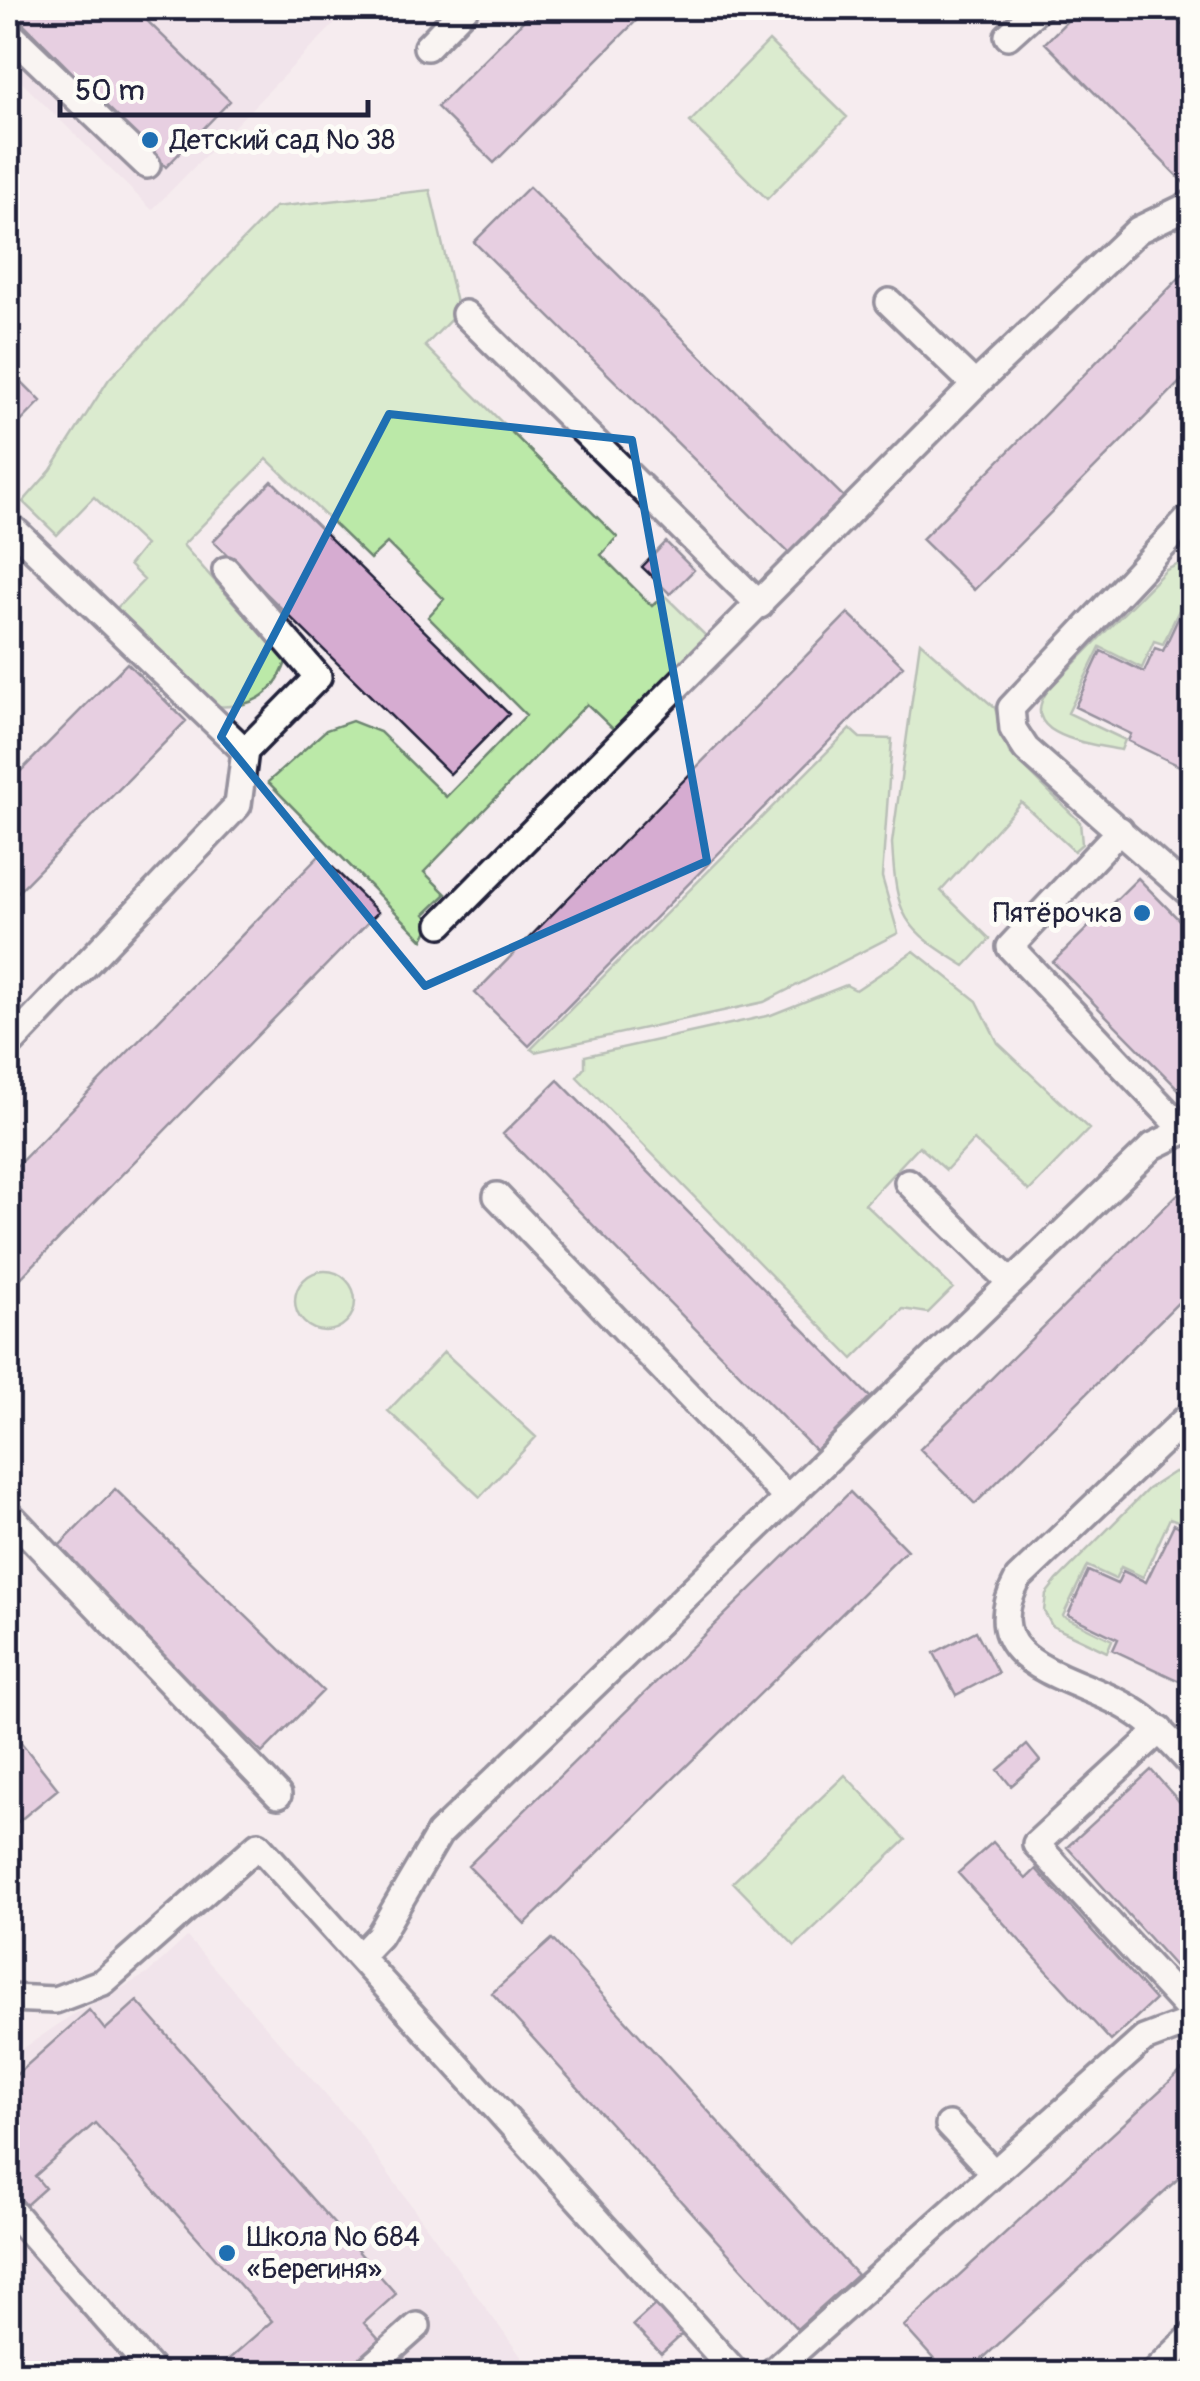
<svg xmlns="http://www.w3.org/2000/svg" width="1200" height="2381" font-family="Pangolin,sans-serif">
<rect width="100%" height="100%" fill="#f5ecef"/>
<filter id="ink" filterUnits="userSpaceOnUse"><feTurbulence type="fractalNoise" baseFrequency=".01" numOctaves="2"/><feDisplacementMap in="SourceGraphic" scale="20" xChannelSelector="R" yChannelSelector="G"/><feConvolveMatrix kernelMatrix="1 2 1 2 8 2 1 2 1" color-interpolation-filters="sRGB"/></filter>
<g filter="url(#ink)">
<path fill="#ecd9e6" d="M 8,8 L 350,8 L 152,210 L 8,69 Z
M 187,1937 L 359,2133 L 533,2373 L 8,2374 L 8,2059 L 69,2017 L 147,1974 Z"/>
<path fill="#bbe9a8" stroke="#6e8672" stroke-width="2.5" d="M 769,41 L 847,117 L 767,199 L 690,122 Z
M 430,190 L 458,312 L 425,346 L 617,537 L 601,555 L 652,606 L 664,595 L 706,636 L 614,730 L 587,704 L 424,872 L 446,894 L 425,914 L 432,922 L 423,940 L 268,782 L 326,730 L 352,721 L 380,732 L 446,797 L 526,715 L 428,617 L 444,599 L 387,543 L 370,559 L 267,459 L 183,545 L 286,662 C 274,696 250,709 214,706 L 115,610 L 144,580 L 129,565 L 145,545 L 94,497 L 57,535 L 23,502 L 51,470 L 109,379 L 275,207 Z
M 1181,563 L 1192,567 L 1192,611 L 1181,606 L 1163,644 L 1154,641 L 1142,668 L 1100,647 L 1068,713 L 1125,740 L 1121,750 C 1092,744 1015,736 1048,690 L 1166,570 Z
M 920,642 L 995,708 L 1009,752 L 1080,822 L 1082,844 L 1074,851 L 1021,802 L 941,891 L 990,939 L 965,966 C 903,928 896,918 892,843 Z
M 850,729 L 860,738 L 892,739 L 882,877 L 898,933 L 764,1002 L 535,1052 L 531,1049 Z
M 914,951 L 977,1001 L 998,1043 L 1089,1129 L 1029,1191 L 974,1140 L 946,1170 L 919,1146 L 865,1204 L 953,1288 L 928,1313 L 903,1309 L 853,1359 L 577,1077 L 585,1067 L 585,1056 L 771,1015 L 846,985 L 856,990 Z
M295 1301a30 30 0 1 1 60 0a30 30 0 1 1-60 0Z
M 444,1352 L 536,1437 L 480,1497 L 388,1411 Z
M 1174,1472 L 1192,1473 L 1192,1501 L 1183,1523 L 1170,1518 L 1143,1577 L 1121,1567 L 1115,1579 L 1087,1566 L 1063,1616 L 1112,1640 L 1107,1652 L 1052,1626 L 1044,1611 L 1046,1594 L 1057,1580 L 1148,1489 Z
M 845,1775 L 906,1840 L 795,1946 L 733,1882 Z"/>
<path fill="#d6acd1" stroke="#22223b" stroke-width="2.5" d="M 8,8 L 134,8 L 230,101 L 166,167 Z
M 536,8 L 649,8 L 494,163 L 437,107 Z
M 1080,8 L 1166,8 L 1192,35 L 1192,191 L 1045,43 Z
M 529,187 L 850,503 L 795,559 L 474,242 Z
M 1192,265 L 1192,370 L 974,590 L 922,539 Z
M 8,368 L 41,401 L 8,435 Z
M 272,481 L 509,714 L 450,774 L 213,541 Z
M 666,542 L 694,570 L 670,594 L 642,567 Z
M 1182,610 L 1192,615 L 1192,772 L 1128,741 L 1131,734 L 1075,707 L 1101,651 L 1144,672 L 1155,648 L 1163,651 Z
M 848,613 L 903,666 L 529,1046 L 475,993 Z
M 127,663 L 186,721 L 8,902 L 8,784 Z
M 320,855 L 378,912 L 8,1291 L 8,1175 Z
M 1138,878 L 1192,933 L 1192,1103 L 1053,962 Z
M 558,1080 L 870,1397 L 816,1451 L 503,1134 Z
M 1192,1180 L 1192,1289 L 975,1504 L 920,1449 Z
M 115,1489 L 323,1691 L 262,1753 L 55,1550 Z
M 850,1492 L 907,1550 L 525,1924 L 468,1866 Z
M 1192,1514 L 1192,1687 L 1113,1650 L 1118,1639 L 1068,1615 L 1088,1571 L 1117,1584 L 1123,1571 L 1146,1582 L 1174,1524 L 1185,1530 Z
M 976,1631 L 998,1673 L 956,1695 L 934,1653 Z
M 8,1726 L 58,1789 L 8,1830 Z
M 1027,1745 L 1040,1761 L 1011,1786 L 998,1770 Z
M 1151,1770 L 1192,1816 L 1192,1985 L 1067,1847 Z
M 993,1842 L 1026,1879 L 1036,1869 L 1155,2000 L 1111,2041 L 958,1873 Z
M 552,1939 L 857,2275 L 797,2329 L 492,1993 Z
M 137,2001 L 396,2294 L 364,2323 L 380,2341 L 344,2374 L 212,2374 L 272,2321 L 95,2123 L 35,2176 L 45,2188 L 26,2205 L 8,2184 L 8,2082 L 89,2010 L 105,2030 Z
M 1192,2061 L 1192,2166 L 966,2374 L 947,2374 L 904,2326 Z
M 657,2303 L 685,2332 L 661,2354 L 633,2325 Z"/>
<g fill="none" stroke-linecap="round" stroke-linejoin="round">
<defs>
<path id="lane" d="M 8,32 L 147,165
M 1008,36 L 1039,8
M 427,47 L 465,8
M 889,302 L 975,385
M 465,314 L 760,605
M 1192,515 L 1011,708 L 1013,729 L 1026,749 L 1192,895
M 8,524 L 245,751 L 238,805 L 8,1046
M 226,570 L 318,677 L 245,751
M 1120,830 L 1010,947 L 1183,1129
M 441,924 L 975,385 L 1138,230 L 1192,204
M 908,1182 L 1011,1283
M 497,1196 L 785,1496
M 1192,1413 L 1018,1579 C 971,1666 1075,1675 1129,1708 C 1154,1723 1172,1743 1192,1765
M 8,1513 L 278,1795
M 1160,1730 L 1036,1844 L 1192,2013
M 360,1956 L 379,1936 L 439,1834 L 1153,1146 L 1192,1127
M 8,1998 L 55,2000 L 103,1982 L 258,1845 L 737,2374
M 949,2125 L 992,2171
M 8,2207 L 155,2374
M 363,2374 L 417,2326
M 770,2374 L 1144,2039 L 1192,2021
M 1153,2374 L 1192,2336"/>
</defs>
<use href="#lane" stroke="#22223b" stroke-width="32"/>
<use href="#lane" stroke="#fdfcf7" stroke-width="25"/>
</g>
</g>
<path d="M0 0H1200V2381H0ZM 389,414 L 632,440 L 707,861 L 425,986 L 221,737 Z" fill="#f5ecef" fill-opacity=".55" fill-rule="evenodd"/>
<path fill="none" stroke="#1f6fb2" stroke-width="8" stroke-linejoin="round" d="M 389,414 L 632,440 L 707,861 L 425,986 L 221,737 Z"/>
<g fill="#1f6fb2" stroke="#fdfcf7" stroke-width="4">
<circle cx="150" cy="140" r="10"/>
<circle cx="1142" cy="913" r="10"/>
<circle cx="227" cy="2253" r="10"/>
</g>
<g text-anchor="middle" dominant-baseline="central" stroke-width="10" stroke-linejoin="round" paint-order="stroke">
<g font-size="28" fill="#22223b" stroke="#fdfcf7" text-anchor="start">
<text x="170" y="140">Детский сад № 38</text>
<text x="1122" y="913" text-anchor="end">Пятёрочка</text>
<text x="247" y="2237">Школа № 684<tspan x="247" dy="32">«Берегиня»</tspan></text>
</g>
</g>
<rect width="1200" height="2381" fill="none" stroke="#fdfcf7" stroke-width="40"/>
<rect x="20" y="20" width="1160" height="2341" fill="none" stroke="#22223b" stroke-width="4" filter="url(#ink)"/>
<path d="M60 100v15h308v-15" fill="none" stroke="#22223b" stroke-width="5"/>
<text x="75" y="100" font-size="30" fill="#22223b" stroke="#fdfcf7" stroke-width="8" paint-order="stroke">50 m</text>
</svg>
